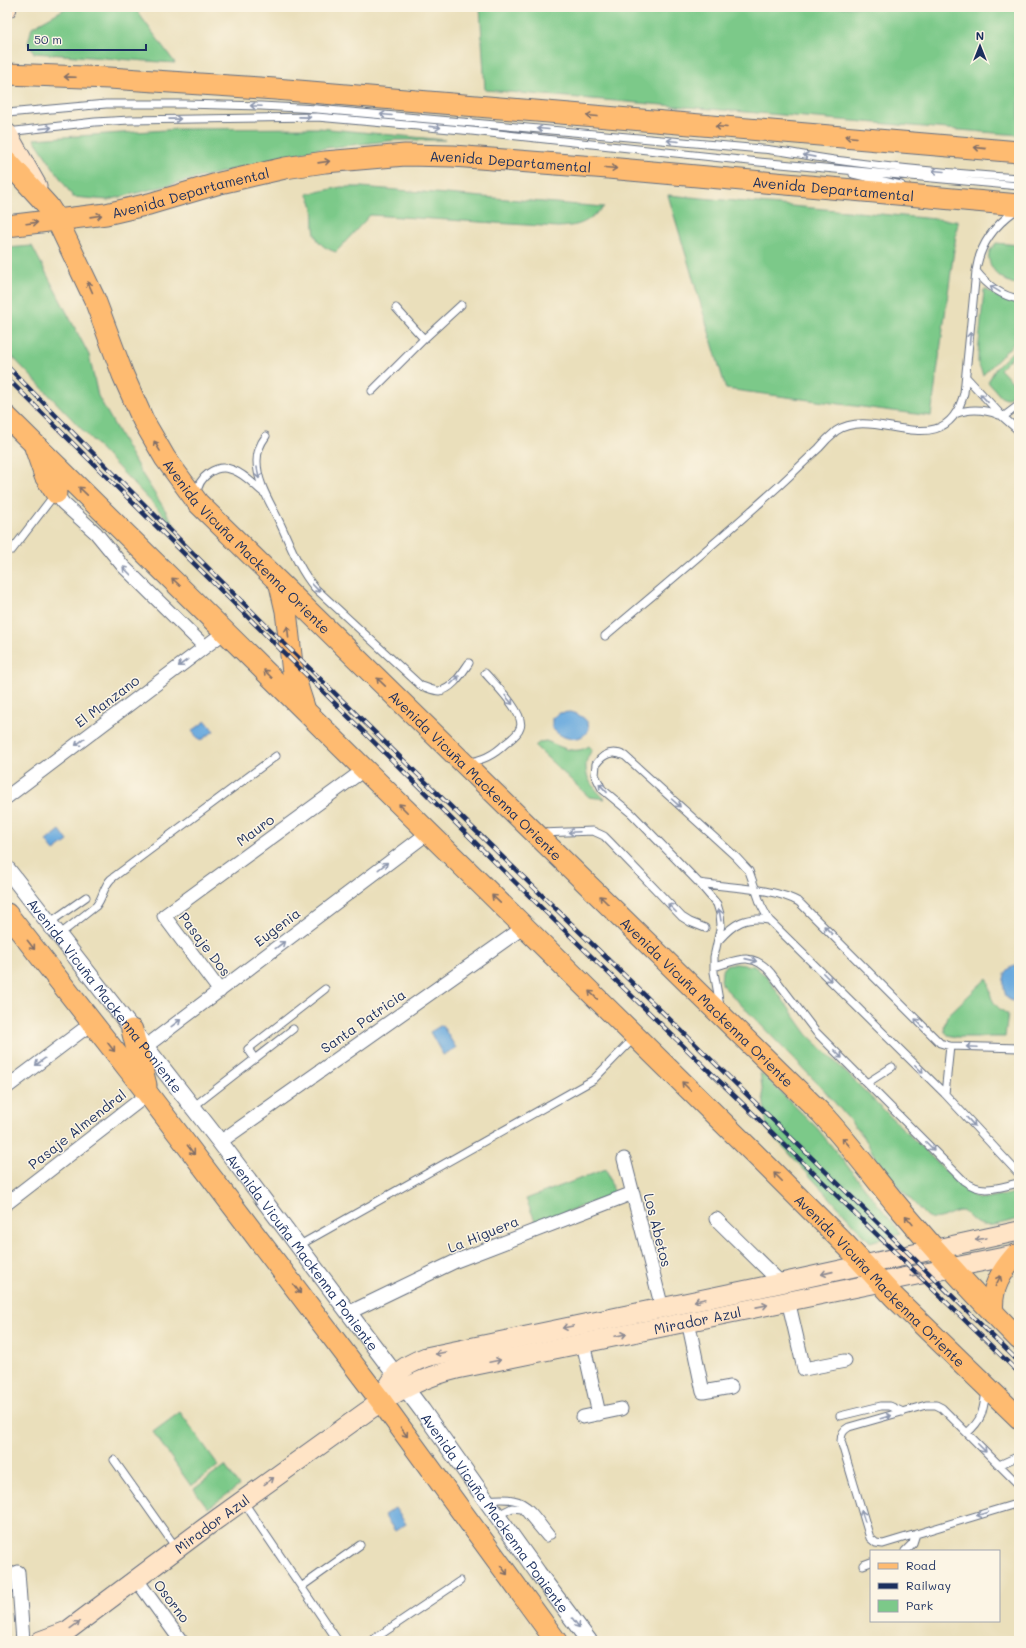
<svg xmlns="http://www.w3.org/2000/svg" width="1026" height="1648" font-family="Mali,sans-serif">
<rect width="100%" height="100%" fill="#fcf5e5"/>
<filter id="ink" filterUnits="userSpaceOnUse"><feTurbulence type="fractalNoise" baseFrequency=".025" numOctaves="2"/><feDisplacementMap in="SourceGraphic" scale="8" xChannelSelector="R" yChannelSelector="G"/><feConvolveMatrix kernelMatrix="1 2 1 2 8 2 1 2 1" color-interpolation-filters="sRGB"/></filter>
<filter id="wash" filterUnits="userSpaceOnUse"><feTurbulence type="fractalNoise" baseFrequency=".012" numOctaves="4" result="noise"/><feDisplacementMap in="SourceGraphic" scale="16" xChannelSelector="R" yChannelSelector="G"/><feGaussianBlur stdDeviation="0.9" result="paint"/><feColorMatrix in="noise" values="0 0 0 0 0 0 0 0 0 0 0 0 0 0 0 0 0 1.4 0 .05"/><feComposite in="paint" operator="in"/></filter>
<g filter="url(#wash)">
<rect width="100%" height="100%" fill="#eadfbb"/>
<path fill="#7cc989" stroke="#4c7c74" d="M 68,7 L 134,7 L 175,63 L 34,53 L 28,43 L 32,27 Z
M 480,7 L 1019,7 L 1019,135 L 485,90 Z
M 319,128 L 445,140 L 396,140 L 317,149 L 108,200 L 73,197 L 34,139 L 180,129 Z
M 341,187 L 361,187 L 604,207 C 586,222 583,226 558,227 L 370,215 L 336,252 C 300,241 323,215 307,194 Z
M 668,195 L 958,221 L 931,416 L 726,389 Z
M 996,243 L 1019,245 L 1019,285 C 1005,283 986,269 989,253 C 990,249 994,246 996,243 Z
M 32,246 L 89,355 L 98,396 L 142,474 L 178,530 L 7,351 L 7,248 Z
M 985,289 L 1002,299 L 1019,304 L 1019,338 L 983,375 L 978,363 L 978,354 L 984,290 Z
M 1019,345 L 1019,350 L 1000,369 L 1018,388 L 1018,393 L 1006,399 L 1001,397 L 988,382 L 996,368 Z
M 546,741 C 560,746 574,756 589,746 L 592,749 C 590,754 586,759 586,765 C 585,780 595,789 605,799 L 589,797 L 535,746 L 540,742 Z
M 728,964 L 737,964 L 754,966 L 766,976 L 807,1034 L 966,1191 L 978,1199 L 987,1199 L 1019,1192 L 1019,1219 C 1006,1222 986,1230 975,1222 C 970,1218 967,1214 962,1211 C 949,1211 939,1224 926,1216 L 880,1166 L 864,1137 L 824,1090 L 721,984 L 722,971 Z
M 987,978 C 990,982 989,986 990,991 C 991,1002 998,1009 1008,1014 L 1005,1037 L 956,1037 L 948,1035 L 945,1032 L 944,1027 L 947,1016 Z
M 760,1072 L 817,1128 L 901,1233 L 870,1242 L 767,1129 Z
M 606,1169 L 615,1194 L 536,1223 L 526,1199 Z
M 180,1412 L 219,1466 L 191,1486 L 153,1432 Z
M 225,1466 L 239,1486 L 208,1508 L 194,1489 Z"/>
<path fill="#6baade" stroke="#436c9e" d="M 570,712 C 611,723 575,755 552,728 L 552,718 L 560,713 Z
M 206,721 L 214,731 L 200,741 L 192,731 Z
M 60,830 L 68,841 L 54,851 L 46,841 Z
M 1016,966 L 1019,967 L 1019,998 L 1013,1001 L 1006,996 C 1002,985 1002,968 1016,966 Z
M 442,1025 L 456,1048 L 443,1055 L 430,1032 Z
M 395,1508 L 406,1524 L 395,1531 L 384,1515 Z"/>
</g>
<g filter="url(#ink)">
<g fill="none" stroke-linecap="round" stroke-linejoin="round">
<defs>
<path id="service" d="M 7,113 L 106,104 L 184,104 L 261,106 L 317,109 L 761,149 C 789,151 815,158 843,161 C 901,169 960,174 1019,178
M 7,132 L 95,122 L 130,120 L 317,117 L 462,130 L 759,162 L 1019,186
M 853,174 L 901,185
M 976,271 C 987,285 1001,296 1019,299
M 396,308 L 424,339 L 461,305
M 966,377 L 1003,417 L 1019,431
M 372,391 L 424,339
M 955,414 C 970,408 984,409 999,415
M 1003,417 L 1019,405
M 266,436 C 260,444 257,451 257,461 C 257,483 270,502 279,521 C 290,544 298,568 315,588 L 421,686 C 426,687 433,691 439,691 C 452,690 462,673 469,663
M 197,494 C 198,477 216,463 233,470 C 245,474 255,486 264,493
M 12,550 L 55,494
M 605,636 C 664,586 724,536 781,484 C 794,472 806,460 819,448 C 824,442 830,436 836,431 C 876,404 945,467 964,393 L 976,271 C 980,244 994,226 1016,210
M 467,762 C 483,761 494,755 505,744 C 510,740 518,735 520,728 C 526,714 494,683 485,673
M 541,833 L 593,831 L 604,836 L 610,842 L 682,917 L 690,922 L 705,928
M 699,883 C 729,888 772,887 799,902 L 940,1043 L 950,1046 L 1019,1048
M 49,923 L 86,897
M 59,935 L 96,906 C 103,898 103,887 111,879 L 276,756
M 719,940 C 734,923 746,916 769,920
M 714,967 C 737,960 753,951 771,973 L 816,1032 L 964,1181 C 983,1195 998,1187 1019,1183
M 720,1006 L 714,972 L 714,957 L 721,925 L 720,914 L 717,904 L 699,883 L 632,814 L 602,789 L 595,775 L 596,764 C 604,753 613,750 625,756 L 736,857 L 749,871 L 761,905 L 769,920 L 945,1094 L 1019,1174
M 255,1059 L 248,1049 L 325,989
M 867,1083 L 892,1067
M 945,1094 L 950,1046
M 193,1107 L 293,1029
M 298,1246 L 593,1080 L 634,1038
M 840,1416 L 881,1406 L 890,1406 L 903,1412
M 967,1433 C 983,1419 983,1411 986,1391
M 114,1460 L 177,1549
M 999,1465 L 1019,1456
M 1019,1485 L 942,1408 L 936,1405 L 926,1405 L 849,1427 C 843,1430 841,1434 841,1441 L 870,1538 L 876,1543 L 883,1544 L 1019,1503
M 487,1500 C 526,1495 528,1506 551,1535
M 243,1501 L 338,1641
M 496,1516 L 512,1508 L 522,1509 L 546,1538
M 905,1551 L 913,1543 L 916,1534
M 863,1565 L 871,1562
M 301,1587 L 360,1545
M 371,1641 L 460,1581"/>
<path id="minor" d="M 56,493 L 63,503 L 96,533 L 123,566 L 205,647
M 7,797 L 226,631
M 220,991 L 164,916 L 365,769
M 145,1047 L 428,833
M 7,1087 L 92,1023
M 220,1142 L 524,927
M 624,1159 L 662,1308
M 7,1203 L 148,1094
M 716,1219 L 781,1283
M 788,1300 L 804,1369 L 845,1361
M 348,1313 L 456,1261 L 633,1193
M 688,1321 L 703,1392 L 731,1387
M 583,1343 L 599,1414
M 583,1417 L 621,1409
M 18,1572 L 23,1641
M 137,1580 L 181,1641"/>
<g id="tertiary">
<path id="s1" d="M 7,869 L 220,1142 L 422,1410 L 538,1573 L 589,1641"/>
</g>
<g id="secondary">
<path d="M 7,8 L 7,7"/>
<path d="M 7,133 L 37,186"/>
<path d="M 381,1401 C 393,1375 399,1367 426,1357 L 781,1283 L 1019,1231"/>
<path id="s2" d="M 40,1641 L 67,1631 L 206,1527 L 366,1412 C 394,1392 423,1377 457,1369 L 1019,1254"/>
</g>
<g id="primary">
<path d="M 7,74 L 109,78 L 275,89 L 1019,152"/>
<path id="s3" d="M 7,161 L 48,206 L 57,220 L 95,300 L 123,375 L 143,420 L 165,458 L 198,503 L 821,1113 C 850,1144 875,1179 902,1211 C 939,1255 978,1298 1019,1339"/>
<path id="s4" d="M 7,226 L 106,214 L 149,204 L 220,183 L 285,168 L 325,162 L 405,155 L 453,156 L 608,168 L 1019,205"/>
<path id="s5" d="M 7,417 L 769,1168 L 847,1246 L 894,1297 L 1019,1418"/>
<path d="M 35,447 L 45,476 L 56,493"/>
<path d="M 280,585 L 286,611 L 293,673 L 304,707"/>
<path d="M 7,914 L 148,1094 L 381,1401 L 556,1641"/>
<path d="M 132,1030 L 146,1085"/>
<path d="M 993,1313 C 990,1289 1001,1272 1016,1255"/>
</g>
</defs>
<use href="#service" stroke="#636d7f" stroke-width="9"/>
<use href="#minor" stroke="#636d7f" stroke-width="15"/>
<use href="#tertiary" stroke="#636d7f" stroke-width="18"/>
<use href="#secondary" stroke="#636d7f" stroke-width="21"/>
<use href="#primary" stroke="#636d7f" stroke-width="23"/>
<use href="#service" stroke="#fff" stroke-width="7"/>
<use href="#minor" stroke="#fff" stroke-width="13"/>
<use href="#tertiary" stroke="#fff" stroke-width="16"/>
<use href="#secondary" stroke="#ffe4c6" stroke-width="19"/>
<use href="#primary" stroke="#febb71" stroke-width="21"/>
<defs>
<path id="rail" d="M 7,366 C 230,593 459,815 688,1037 C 799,1145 909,1253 1019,1362
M 7,378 L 516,883 L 1019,1373"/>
</defs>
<use href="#rail" stroke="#1b2f5e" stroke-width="4.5"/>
<use href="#rail" stroke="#fcf5e5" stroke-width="3" stroke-dasharray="9" stroke-linecap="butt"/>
</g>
<defs><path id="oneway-shaft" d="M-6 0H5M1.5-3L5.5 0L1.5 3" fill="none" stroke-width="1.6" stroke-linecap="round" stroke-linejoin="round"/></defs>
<g stroke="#816e67">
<use href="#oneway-shaft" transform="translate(70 77) rotate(-178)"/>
<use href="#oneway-shaft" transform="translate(592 116) rotate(-175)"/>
<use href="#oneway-shaft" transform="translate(721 127) rotate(-175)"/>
<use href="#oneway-shaft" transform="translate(851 137) rotate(-175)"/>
<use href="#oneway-shaft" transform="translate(980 148) rotate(-174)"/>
<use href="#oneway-shaft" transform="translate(324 162) rotate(-8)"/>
<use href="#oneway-shaft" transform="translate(611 168) rotate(5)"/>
<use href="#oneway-shaft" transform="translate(96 216) rotate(-8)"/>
<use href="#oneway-shaft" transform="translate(32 223) rotate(-7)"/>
<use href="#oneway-shaft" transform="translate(90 287) rotate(-114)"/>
<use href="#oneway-shaft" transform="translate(157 446) rotate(-121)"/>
<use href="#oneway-shaft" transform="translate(83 491) rotate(-136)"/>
<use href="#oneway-shaft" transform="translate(176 582) rotate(-136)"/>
<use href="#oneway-shaft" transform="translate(288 632) rotate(-96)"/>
<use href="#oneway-shaft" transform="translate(268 674) rotate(-135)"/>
<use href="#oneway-shaft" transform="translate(381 682) rotate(-136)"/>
<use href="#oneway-shaft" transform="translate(403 808) rotate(-135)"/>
<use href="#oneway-shaft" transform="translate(496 899) rotate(-136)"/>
<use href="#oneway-shaft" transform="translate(604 900) rotate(-135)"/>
<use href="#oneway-shaft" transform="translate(31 945) rotate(52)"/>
<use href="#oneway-shaft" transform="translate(593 995) rotate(-136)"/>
<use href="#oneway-shaft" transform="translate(111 1047) rotate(52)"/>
<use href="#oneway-shaft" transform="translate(686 1086) rotate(-135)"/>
<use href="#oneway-shaft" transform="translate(846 1142) rotate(-130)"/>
<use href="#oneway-shaft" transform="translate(191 1150) rotate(53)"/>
<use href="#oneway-shaft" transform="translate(778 1177) rotate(-135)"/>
<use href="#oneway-shaft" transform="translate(909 1220) rotate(-130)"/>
<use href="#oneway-shaft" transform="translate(998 1281) rotate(-64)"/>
<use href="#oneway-shaft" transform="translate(297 1289) rotate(53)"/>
<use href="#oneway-shaft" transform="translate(404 1432) rotate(54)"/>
<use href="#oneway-shaft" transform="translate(504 1570) rotate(54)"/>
</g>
<g stroke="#8d97ae">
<use href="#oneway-shaft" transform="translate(256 106) rotate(-177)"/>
<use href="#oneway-shaft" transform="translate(386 115) rotate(-175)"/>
<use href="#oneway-shaft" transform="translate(305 117) rotate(1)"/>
<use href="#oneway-shaft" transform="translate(175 119) rotate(-1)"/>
<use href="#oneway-shaft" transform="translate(435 127) rotate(6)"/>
<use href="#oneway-shaft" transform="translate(46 128) rotate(-6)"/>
<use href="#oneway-shaft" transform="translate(543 129) rotate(-175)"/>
<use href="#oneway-shaft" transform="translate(673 141) rotate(-175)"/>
<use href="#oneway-shaft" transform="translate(809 156) rotate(-169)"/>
<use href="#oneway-shaft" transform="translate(938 171) rotate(-175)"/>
<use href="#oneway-shaft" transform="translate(995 289) rotate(-149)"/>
<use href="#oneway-shaft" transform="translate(970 338) rotate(-85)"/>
<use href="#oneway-shaft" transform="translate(984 398) rotate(-133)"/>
<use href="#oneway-shaft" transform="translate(258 473) rotate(80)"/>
<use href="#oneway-shaft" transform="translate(127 571) rotate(-135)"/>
<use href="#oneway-shaft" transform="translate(316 588) rotate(46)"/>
<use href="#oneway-shaft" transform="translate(183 663) rotate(143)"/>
<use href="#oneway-shaft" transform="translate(455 680) rotate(-45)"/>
<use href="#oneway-shaft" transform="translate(509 700) rotate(50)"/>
<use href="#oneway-shaft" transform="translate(80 742) rotate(143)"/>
<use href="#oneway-shaft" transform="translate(603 788) rotate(-133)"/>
<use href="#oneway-shaft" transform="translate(676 803) rotate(42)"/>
<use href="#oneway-shaft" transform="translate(574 832) rotate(177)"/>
<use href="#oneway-shaft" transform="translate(383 866) rotate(-38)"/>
<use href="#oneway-shaft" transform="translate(672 908) rotate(-135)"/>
<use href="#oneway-shaft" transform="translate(720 915) rotate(-100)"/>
<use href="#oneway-shaft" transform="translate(828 930) rotate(-134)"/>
<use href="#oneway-shaft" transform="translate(280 945) rotate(-37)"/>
<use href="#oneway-shaft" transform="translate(751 960) rotate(13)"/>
<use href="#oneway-shaft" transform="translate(827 977) rotate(45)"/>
<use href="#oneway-shaft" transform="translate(176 1023) rotate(-37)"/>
<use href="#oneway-shaft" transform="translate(919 1023) rotate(-134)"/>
<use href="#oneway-shaft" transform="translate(972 1047) rotate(-177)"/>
<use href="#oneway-shaft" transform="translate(838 1054) rotate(45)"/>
<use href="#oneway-shaft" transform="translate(40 1062) rotate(143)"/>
<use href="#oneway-shaft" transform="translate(919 1069) rotate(45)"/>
<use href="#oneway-shaft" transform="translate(971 1122) rotate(47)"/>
<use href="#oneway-shaft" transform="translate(930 1146) rotate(45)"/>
<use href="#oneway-shaft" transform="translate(886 1417) rotate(-16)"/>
<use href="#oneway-shaft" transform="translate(982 1448) rotate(45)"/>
<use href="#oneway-shaft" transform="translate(982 1514) rotate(163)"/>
<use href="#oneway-shaft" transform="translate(863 1516) rotate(-108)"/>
<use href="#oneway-shaft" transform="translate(576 1623) rotate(53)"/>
</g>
<g stroke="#8d8a92">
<use href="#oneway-shaft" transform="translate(981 1239) rotate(168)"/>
<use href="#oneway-shaft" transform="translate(827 1273) rotate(167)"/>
<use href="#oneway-shaft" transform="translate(916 1275) rotate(-11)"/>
<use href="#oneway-shaft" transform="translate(700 1300) rotate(168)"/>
<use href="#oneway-shaft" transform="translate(762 1306) rotate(-11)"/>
<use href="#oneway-shaft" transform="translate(568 1327) rotate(168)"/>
<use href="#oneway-shaft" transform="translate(621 1335) rotate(-12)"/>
<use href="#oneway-shaft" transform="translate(441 1353) rotate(168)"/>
<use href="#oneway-shaft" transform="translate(495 1361) rotate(-12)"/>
<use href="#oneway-shaft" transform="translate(269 1481) rotate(-36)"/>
<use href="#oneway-shaft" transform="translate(75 1625) rotate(-36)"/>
</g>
</g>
<g text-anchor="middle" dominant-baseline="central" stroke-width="3" stroke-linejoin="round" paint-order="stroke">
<g font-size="14" fill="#1b2f5e" stroke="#fcf5e5">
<text stroke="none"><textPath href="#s4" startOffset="511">Avenida Departamental</textPath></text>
<text stroke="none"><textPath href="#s4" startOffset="835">Avenida Departamental</textPath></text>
<text stroke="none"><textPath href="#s4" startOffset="187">Avenida Departamental</textPath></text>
<text stroke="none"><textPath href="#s3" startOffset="460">Avenida Vicuña Mackenna Oriente</textPath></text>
<text transform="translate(107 701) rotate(-37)">El Manzano</text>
<text stroke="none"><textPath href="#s3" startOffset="784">Avenida Vicuña Mackenna Oriente</textPath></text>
<text transform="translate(255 830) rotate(-36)">Mauro</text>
<text transform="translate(277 927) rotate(-37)">Eugenia</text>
<text transform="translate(205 944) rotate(53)">Pasaje Dos</text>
<text stroke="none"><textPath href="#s1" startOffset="160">Avenida Vicuña Mackenna Poniente</textPath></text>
<text stroke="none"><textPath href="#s3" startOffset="1108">Avenida Vicuña Mackenna Oriente</textPath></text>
<text transform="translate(363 1021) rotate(-35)">Santa Patricia</text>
<text transform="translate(77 1129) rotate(-38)">Pasaje Almendral</text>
<text transform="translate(658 1230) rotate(76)">Los Abetos</text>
<text transform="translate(483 1234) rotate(-22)">La Higuera</text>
<text stroke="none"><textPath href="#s1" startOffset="484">Avenida Vicuña Mackenna Poniente</textPath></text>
<text stroke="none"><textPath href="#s5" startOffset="1228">Avenida Vicuña Mackenna Oriente</textPath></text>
<text stroke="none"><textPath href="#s2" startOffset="746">Mirador Azul</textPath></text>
<text stroke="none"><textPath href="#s1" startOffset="808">Avenida Vicuña Mackenna Poniente</textPath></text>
<text stroke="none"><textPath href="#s2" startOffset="209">Mirador Azul</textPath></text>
<text transform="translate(172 1601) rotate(53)">Osorno</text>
</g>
</g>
<rect width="1026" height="1648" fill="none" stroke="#fcf5e5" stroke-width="24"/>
<rect x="870" y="1550" width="130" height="72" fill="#fcf5e5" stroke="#a2a6af"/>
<rect x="878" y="1563" width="20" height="6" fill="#febb71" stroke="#a2a6af"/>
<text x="906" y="1570" font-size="12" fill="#1b2f5e">Road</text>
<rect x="878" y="1583" width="20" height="6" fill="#1b2f5e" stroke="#a2a6af"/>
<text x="906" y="1590" font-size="12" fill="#1b2f5e">Railway</text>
<rect x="878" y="1600" width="20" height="12" fill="#7cc989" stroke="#a2a6af"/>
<text x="906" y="1610" font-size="12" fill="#1b2f5e">Park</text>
<g transform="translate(980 46)" stroke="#fcf5e5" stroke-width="3" paint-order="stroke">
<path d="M0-3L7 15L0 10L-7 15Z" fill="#1b2f5e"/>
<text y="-6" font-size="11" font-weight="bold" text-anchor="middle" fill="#1b2f5e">N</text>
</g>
<path d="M28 44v6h118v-6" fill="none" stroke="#1b2f5e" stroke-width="2"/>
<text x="34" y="44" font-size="12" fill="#1b2f5e" stroke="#fcf5e5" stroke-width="3" paint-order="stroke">50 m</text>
</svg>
